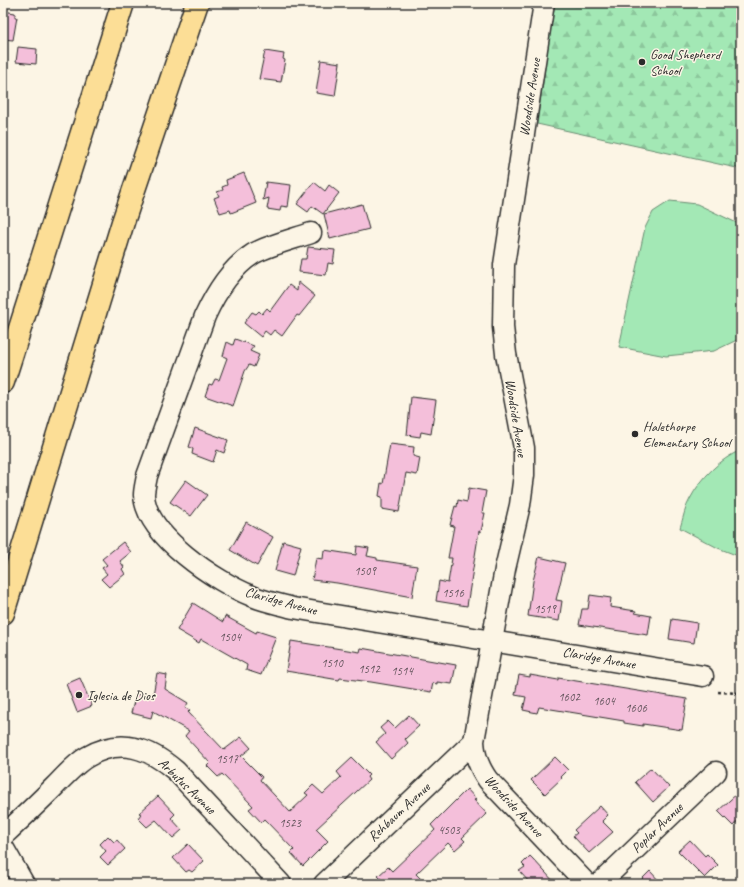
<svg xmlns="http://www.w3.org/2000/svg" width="744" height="887" font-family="Caveat,sans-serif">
<defs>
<pattern id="forest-firs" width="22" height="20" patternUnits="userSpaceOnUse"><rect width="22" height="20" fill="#a3e8b5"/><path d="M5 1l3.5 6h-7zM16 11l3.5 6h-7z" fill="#8cc79c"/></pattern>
</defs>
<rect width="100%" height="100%" fill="#fcf5e5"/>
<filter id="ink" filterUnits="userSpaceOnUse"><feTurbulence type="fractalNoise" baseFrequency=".025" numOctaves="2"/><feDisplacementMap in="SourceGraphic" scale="8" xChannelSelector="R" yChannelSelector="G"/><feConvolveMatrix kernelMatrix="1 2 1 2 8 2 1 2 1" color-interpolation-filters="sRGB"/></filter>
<g filter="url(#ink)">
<path fill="url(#forest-firs)" stroke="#678a70" d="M 554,3 L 741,3 L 741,169 L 537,124 Z"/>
<path fill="#a3e8b5" stroke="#678a70" d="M 670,201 L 697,204 L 741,225 L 741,338 L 714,351 L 666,356 L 619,347 L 645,228 L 653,212 Z
M 741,450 L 741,557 L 718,548 L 680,528 C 683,519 685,507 690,499 C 701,478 720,459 741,450 Z"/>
<path fill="#f4bfda" stroke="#2b2b2b" d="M 3,11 L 15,13 L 15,17 L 17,17 L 13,40 L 3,39 Z
M 18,47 L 37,49 L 36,64 L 16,62 Z
M 265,51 L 284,54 L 283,59 L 285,60 L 281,82 L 259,79 Z
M 321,60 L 340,63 L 335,96 L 316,93 Z
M 244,173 L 256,203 L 231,213 L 230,210 L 220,213 L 214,198 L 219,196 L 217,192 L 223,190 L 222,187 L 227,185 L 226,180 Z
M 266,182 L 291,185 L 288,207 L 281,206 L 280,211 L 267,209 L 269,198 L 263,200 Z
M 314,182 L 325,191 L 329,185 L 339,193 L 323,214 L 312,206 L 308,212 L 297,204 Z
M 362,204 L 369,229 L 330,239 L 324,214 Z
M 308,247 L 335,250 L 333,264 L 328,263 L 326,275 L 299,272 L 301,259 L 306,259 Z
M 298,282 L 315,296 L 299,316 L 297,315 L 282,336 L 274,330 L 270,335 L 265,331 L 261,337 L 244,323 L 252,312 L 256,314 L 259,311 L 262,314 L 267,308 L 270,311 L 289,285 L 297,291 Z
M 235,339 L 254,346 L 250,351 L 259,355 L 254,367 L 249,365 L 245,371 L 233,406 L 205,396 L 209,384 L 212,385 L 215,379 L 219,380 L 227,358 L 223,356 L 227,342 L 233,345 Z
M 411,397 L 436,400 L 431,434 L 421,432 L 420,437 L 407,435 Z
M 195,428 L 228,440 L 224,453 L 217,450 L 213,462 L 192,454 L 193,449 L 189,447 Z
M 390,444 L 414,447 L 413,456 L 420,458 L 417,475 L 406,473 L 399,512 L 382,509 L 382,497 L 379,496 L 381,483 L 383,484 Z
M 186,480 L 207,495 L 191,516 L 170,502 Z
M 469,488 L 486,491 L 482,513 L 485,513 L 481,532 L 479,531 L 467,606 L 436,601 L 439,581 L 448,583 L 452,558 L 448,558 L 454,526 L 450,525 L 455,506 L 457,507 L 458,500 L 467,502 Z
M 246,522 L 273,537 L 257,566 L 230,550 Z
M 283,541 L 301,546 L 293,576 L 275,571 Z
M 123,542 L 131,552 L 120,561 L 124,567 L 122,569 L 125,574 L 109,587 L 101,579 L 107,574 L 102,568 L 107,565 L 102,559 Z
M 357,546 L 369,548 L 367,556 L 377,558 L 377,560 L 417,566 L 412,597 L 337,583 L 312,580 L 316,558 L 323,559 L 324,550 L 356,555 Z
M 539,557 L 565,563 L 556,600 L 562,601 L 559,621 L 528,616 L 533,581 Z
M 590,595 L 611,598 L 610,607 L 636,611 L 635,613 L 651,616 L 648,635 L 579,625 L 582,609 L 588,609 Z
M 193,603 L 223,622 L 225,616 L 256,633 L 257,631 L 276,637 L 261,675 L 246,670 L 247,665 L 201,639 L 199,643 L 177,630 Z
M 672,619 L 697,623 L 694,643 L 669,639 Z
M 291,641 L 360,652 L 361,648 L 456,665 L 452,684 L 437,682 L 437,684 L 433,683 L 431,692 L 371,682 L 340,678 L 339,680 L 286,671 Z
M 157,673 L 167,675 L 165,689 L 188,703 L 185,708 L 190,710 L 188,712 L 224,750 L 241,737 L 251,748 L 241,756 L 262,777 L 260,780 L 290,812 L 308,795 L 305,793 L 313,785 L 323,794 L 341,777 L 337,772 L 352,758 L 369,775 L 367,777 L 369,780 L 316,829 L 328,841 L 303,866 L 291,853 L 294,850 L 264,819 L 261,822 L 249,809 L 253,806 L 222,774 L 218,777 L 207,766 L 210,763 L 185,736 L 189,731 L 153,711 L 151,718 L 131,713 L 136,694 L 142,696 L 142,693 L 153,695 Z
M 519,675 L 530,677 L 530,675 L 558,680 L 558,678 L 687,699 L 682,730 L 643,724 L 643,726 L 624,723 L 624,721 L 539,707 L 537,713 L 523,710 L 526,697 L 515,695 Z
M 80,678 L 92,706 L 77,712 L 66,684 Z
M 409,715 L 419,726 L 405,739 L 408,743 L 391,759 L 376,742 L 385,734 L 380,728 L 388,721 L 395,728 Z
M 555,757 L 568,770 L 561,777 L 562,778 L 545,794 L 531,780 Z
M 651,768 L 669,787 L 653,802 L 635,782 Z
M 467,789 L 476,799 L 474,800 L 487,814 L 462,838 L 465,841 L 455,850 L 448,843 L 416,874 L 426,884 L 386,884 L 378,876 L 388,867 L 392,871 L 435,830 L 431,825 Z
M 741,790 L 741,817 L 733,826 L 718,811 Z
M 158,796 L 175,814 L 171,818 L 182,830 L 173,838 L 156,820 L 147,827 L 138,818 L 141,814 L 139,813 Z
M 600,806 L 608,815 L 602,821 L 613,832 L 589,853 L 573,836 L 577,833 L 574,830 Z
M 108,836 L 114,842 L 117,840 L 125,849 L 108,865 L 100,857 L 106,851 L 100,844 Z
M 690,840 L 705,856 L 707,854 L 718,865 L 705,878 L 678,851 Z
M 188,844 L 204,861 L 192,872 L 189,870 L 186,872 L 173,858 Z
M 530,856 L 533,859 L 556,884 L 531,884 L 519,871 L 525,867 L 522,864 Z
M 650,871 L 662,884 L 637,884 Z"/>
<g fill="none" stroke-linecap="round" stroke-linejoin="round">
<defs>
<path id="minor" d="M 544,3 L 504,265 L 503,327 L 506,354 L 524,448 L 524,475 L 520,505 L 505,569 L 474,741 C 475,757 479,767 488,780 L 587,884
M 311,233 C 297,238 266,246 253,254 C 231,268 216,292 205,316 L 147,476 C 146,482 144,489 144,495 C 146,536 217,582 252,596 C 265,602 280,604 293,608 L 703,676
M 3,836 C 20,820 37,804 54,787 C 64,777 75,764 87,757 C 121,737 149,748 176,771 L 281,884
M 3,847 L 24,884
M 324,884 L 474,741
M 599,884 L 716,772"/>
<path id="highway" d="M 3,382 L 123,3
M 3,613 L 123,222 L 197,3"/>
</defs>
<use href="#minor" stroke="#2b2b2b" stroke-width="23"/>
<use href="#highway" stroke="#2b2b2b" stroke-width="25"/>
<path stroke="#2b2b2b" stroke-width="2.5" stroke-dasharray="3 3" stroke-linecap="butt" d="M 718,692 L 741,693"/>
<use href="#minor" stroke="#fcf5e5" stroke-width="20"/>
<use href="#highway" stroke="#fcde96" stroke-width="22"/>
</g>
</g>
<g fill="#2b2b2b" stroke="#fcf5e5" stroke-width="1.5">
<circle cx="642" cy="62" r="4"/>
<circle cx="635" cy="434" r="4"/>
<circle cx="79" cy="695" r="4"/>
</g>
<g text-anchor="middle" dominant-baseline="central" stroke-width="3" stroke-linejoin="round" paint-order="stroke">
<g font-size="12" fill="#5d5057">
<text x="365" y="571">1509</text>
<text x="453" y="593">1516</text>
<text x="545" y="609">1519</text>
<text x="230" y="637">1504</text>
<text x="332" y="663">1510</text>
<text x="369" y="669">1512</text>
<text x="402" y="671">1514</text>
<text x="569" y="697">1602</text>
<text x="604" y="701">1604</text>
<text x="636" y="708">1606</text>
<text x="227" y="759">1517</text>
<text x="290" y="823">1523</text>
<text x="449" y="830">4503</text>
</g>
<g font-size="14" fill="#2b2b2b" stroke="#fcf5e5" text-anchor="start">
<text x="650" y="54">Good Shepherd<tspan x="650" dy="16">School</tspan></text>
<text x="643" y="426">Halethorpe<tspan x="643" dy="16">Elementary School</tspan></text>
<text x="87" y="695">Iglesia de Dios</text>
</g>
<g font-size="14" fill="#2b2b2b" stroke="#fcf5e5">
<text transform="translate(530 97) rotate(-81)">Woodside Avenue</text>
<text transform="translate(516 418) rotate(81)">Woodside Avenue</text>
<text transform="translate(281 601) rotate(15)">Claridge Avenue</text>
<text transform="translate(599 658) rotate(10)">Claridge Avenue</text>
<text transform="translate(187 786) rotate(44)">Arbutus Avenue</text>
<text transform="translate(514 806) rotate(47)">Woodside Avenue</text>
<text transform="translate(399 812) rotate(-43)">Rehbaum Avenue</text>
<text transform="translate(657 828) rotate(-44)">Poplar Avenue</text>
</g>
</g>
<rect width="744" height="887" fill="none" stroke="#fcf5e5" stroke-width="16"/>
<rect x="8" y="8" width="728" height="871" fill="none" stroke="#2b2b2b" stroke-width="1.5" filter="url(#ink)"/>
</svg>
